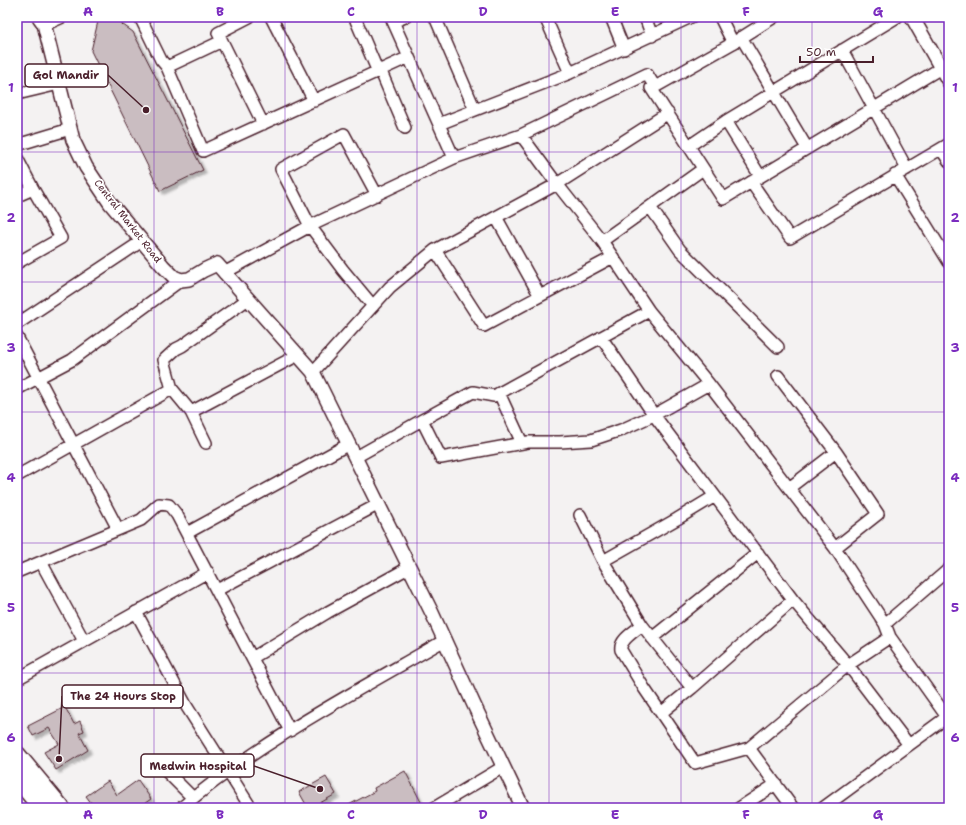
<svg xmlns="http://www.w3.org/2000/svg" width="966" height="825" font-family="'Shantell Sans',sans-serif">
<defs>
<filter id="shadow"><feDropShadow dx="3.5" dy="3.5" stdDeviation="1" flood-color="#0004"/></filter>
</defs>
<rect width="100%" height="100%" fill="#f4f2f2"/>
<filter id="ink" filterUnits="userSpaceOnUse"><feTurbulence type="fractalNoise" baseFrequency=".025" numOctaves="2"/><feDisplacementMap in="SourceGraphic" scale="8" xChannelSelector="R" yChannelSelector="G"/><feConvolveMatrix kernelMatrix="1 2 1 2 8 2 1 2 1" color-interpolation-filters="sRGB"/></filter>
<g filter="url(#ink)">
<path fill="#cabdc1" stroke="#4a1f2b" filter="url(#shadow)" d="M 99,17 L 112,17 L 133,32 L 203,170 L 160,191 L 91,51 Z
M 65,707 L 74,724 L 80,721 L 84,731 L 79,733 L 88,750 L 56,770 L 44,752 L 59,744 L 49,728 L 33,736 L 28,726 Z
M 405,771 L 421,802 L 409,808 L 343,808 L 375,791 L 374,788 Z
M 326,777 L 336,794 L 311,808 L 308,808 L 299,792 Z
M 138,780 L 151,799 L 138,808 L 95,808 L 86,796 L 108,781 L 117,795 Z"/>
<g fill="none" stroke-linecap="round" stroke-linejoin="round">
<defs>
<path id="minor" d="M 140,17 L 161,60 L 167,67 L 203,151 L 409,57
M 249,17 L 218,33 L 263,124
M 271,17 L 314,101
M 391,17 L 454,158
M 435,17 L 475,110
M 545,17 L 570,73
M 611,17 L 624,49
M 645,17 L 652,36
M 720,17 L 733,43
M 355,18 L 378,72 L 382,74 L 405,128
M 393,22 L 405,17
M 741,37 L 807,148
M 842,50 L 907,169
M 167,67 L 222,41
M 655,87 L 651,88 L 723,199 L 941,68
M 17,94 L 59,84
M 439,124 L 570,73 L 691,17
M 521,135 L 557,184 L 602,241 L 649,311 L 709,384 L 835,548 L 885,624
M 17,145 L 70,129
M 689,146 L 726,121
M 941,149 L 949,161
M 17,158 L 33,189 L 61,238 L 17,263
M 895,175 L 949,262
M 760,176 L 726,121 L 897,17
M 751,182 L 790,238 L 949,144
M 17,196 L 33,189
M 650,207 L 680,250 L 778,347
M 496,217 L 540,296
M 602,241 L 703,169
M 613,257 L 484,326 L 435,250 L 557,184 L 668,113
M 224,273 L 310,226 L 454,158 L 521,135 L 647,74 L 655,87 L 733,43 L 774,17
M 373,306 L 343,270 L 310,226 L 281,169 L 344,134 L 377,195
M 17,324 L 142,241
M 17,337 L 118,529
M 601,337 L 654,415 L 793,600 L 848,665 L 909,745
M 313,372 L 390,287 L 435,250
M 778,376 L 836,452
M 17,389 L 72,360 L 181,280
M 499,393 L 522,443
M 191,412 L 298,355
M 422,420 L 441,458 L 528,442 L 560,442 L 591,440 L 621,430 L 654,415 L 709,384
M 206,443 L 191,412 L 172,389 L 164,360 L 176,349 L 182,346 L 248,299
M 356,457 L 422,420 L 473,392 L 494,396 L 649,311
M 17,476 L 172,389
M 789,488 L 836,452 L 878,514 L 835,548
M 580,515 L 603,561 L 642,625 L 692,688
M 187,533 L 349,444
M 603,561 L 677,519 L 715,496
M 41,562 L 84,641
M 17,572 L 141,520 L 159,504 L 169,505 L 177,515 L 290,731
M 217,590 L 379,504
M 136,612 L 187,707 L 251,808
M 642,625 C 635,631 619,640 621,650 L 644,688 L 695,763 L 749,748
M 652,638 L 758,553
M 252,658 L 328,612 L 410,567
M 17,679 L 208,572
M 661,713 L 692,688 L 793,600
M 162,767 L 193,798
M 181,808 C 261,741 355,692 445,640
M 434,808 L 503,767
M 739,808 L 776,784
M 793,808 L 749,748 L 848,665 L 890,637
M 823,808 L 947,717 L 890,637 L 885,624 L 949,569"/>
<path id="tertiary" d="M 39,17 L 44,24 L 73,140 L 86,167 L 110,203 L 163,266 L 174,277 L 181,280 L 189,279 L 204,270 L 217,264 L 313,372 L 432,613 L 474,705 L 523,808
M 912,17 L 949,82
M 44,24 L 60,17"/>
<path id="primary" d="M 17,755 L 61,808
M 17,778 L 42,808"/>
</defs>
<use href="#minor" stroke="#4a1f2b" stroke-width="14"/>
<use href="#tertiary" stroke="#4a1f2b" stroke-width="16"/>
<use href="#primary" stroke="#4a1f2b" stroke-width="20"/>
<use href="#minor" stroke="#fff" stroke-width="11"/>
<use href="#tertiary" stroke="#fff" stroke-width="13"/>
<use href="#primary" stroke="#fff" stroke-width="17"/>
</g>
</g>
<path fill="none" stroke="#7b2cbf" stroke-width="1" stroke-opacity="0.55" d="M 154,17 L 154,808M 285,17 L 285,808M 417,17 L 417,808M 549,17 L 549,808M 681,17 L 681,808M 812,17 L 812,808M 17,152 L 949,152M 17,282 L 949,282M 17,412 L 949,412M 17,543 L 949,543M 17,673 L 949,673"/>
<g text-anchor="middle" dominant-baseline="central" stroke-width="3.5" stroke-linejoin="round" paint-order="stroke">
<g font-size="10" fill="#4a1f2b" stroke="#fff">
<text transform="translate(128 221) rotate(52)">Central Market Road</text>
</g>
</g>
<path fill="none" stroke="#4a1f2b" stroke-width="1.5" d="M146 110L108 75M59 759L62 696M320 789L254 766"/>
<g fill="#4a1f2b" stroke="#fff" stroke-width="1.5">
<circle cx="146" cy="110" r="4"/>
<circle cx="59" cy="759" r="4"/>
<circle cx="320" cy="789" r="4"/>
</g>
<g fill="#fff" stroke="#4a1f2b" stroke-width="1.5">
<rect x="25" y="64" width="83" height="23" rx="4"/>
<rect x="62" y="685" width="121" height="23" rx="4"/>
<rect x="141" y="754" width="113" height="23" rx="4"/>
</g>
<g font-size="11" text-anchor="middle" font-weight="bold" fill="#4a1f2b">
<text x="66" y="79">Gol Mandir</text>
<text x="123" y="700">The 24 Hours Stop</text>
<text x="198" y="770">Medwin Hospital</text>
</g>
<rect width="966" height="825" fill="none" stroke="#fff" stroke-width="44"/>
<path d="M800 56v6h73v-6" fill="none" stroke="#4a1f2b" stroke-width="2"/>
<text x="806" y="56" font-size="12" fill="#4a1f2b" stroke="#ffffff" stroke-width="3" paint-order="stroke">50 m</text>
<rect x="22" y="22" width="922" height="781" fill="none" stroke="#7b2cbf" stroke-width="1.5"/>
<g font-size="13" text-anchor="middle" font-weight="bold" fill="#7b2cbf">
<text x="88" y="16">A</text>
<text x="220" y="16">B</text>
<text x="351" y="16">C</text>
<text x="483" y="16">D</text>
<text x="615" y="16">E</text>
<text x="746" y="16">F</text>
<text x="878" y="16">G</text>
<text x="11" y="92">1</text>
<text x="955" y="92">1</text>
<text x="11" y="222">2</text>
<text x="955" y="222">2</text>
<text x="11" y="352">3</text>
<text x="955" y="352">3</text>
<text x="11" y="482">4</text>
<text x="955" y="482">4</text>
<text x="11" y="612">5</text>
<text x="955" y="612">5</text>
<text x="11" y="742">6</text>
<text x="955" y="742">6</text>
<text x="88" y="819">A</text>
<text x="220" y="819">B</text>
<text x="351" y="819">C</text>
<text x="483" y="819">D</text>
<text x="615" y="819">E</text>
<text x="746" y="819">F</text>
<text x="878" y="819">G</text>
</g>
</svg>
